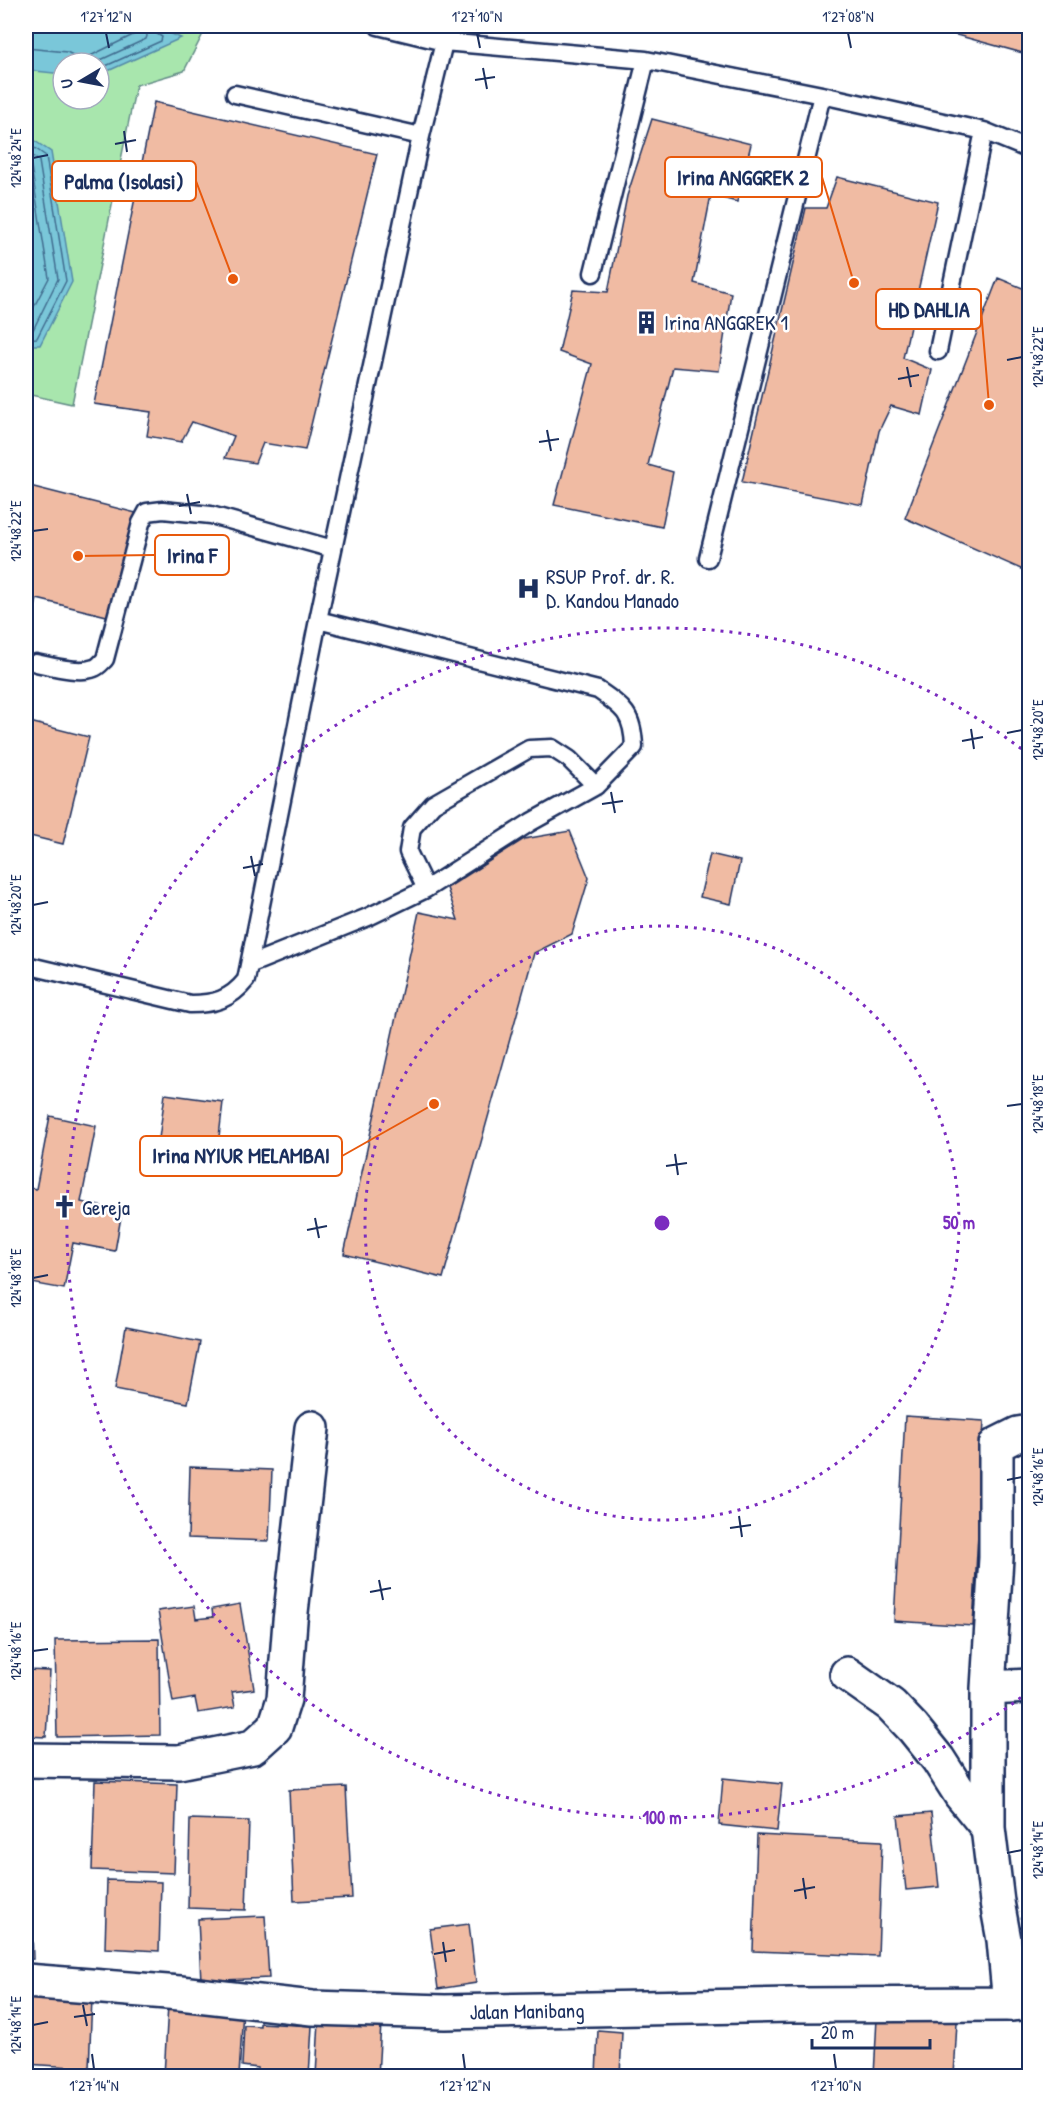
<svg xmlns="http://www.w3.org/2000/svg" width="1055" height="2102" font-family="'Patrick Hand',sans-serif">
<rect width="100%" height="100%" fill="#fff"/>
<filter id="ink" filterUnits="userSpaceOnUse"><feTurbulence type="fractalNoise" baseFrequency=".0167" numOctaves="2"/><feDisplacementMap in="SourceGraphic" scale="12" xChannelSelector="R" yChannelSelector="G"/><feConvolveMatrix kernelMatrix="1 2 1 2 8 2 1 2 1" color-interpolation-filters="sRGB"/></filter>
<g filter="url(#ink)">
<path fill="#a8e6ad" stroke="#628a86" stroke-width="1.5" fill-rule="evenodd" d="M 26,26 L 207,26 L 184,71 L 136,85 L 72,404 L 26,394 ZM 63,63 L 99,63 L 99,99 L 63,99 Z"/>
<path fill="#7ac7d9" stroke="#548aa8" stroke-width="1.5" d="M 26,26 L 153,26 L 181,38 L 99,75 L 99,63 L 63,63 L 63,74 L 26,70 Z
M 26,135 L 51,152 L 72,282 L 40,345 L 26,345 Z"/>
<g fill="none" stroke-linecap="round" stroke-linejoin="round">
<path stroke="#416c8f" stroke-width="1.5" d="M 26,48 L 67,52 L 82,60 L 135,34 L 136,26
M 94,63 L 146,39 L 147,36 L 145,26
M 99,69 L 161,41 L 162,37 L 154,32 L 152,26
M 26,142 L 46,156 L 66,281 L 37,338 L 26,339
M 26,151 L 39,161 L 58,279 L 33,330 L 26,331
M 26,162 L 31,166 L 49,278 L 26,322"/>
</g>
<path fill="#f0bba3" stroke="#1b2f5e" stroke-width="1.5" d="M 951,26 L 1030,26 L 1030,55 L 949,33 Z
M 154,102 L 377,154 L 305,450 L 263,443 L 255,463 L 225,458 L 234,436 L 192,422 L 181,442 L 147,436 L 151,412 L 94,404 Z
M 652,119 L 751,144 L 737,202 L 711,195 L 694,283 L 731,293 L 719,371 L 673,367 L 648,465 L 673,472 L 662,527 L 554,505 L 592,364 L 559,352 L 573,290 L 608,292 L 627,196 Z
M 837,177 L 938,202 L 903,358 L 932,370 L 922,415 L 891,406 L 879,431 L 863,505 L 742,482 L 806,208 L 826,208 Z
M 998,278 L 1030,291 L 1030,573 L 905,518 Z
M 26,485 L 140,514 L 115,618 L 37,599 L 26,644 Z
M 26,721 L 89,737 L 63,844 L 26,835 Z
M 570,831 L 589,878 L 572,934 L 534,953 L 443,1278 L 344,1254 L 419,912 L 458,920 L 447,888 L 524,839 Z
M 710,854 L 740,861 L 731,904 L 700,897 Z
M 165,1094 L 223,1102 L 217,1154 L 158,1146 Z
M 50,1116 L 96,1126 L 81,1202 L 122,1211 L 115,1251 L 73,1243 L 64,1289 L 26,1282 L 26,1187 L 36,1189 Z
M 126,1327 L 200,1342 L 188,1403 L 115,1389 Z
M 905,1416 L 984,1421 L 973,1626 L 894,1621 Z
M 190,1467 L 272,1470 L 269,1541 L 188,1538 Z
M 240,1604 L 254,1689 L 232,1692 L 235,1707 L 198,1713 L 195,1698 L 173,1702 L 158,1611 L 194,1606 L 196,1619 L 213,1617 L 212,1609 Z
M 159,1639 L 160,1735 L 57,1737 L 55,1640 Z
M 26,1670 L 50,1671 L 46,1737 L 26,1736 Z
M 723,1778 L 782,1784 L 777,1831 L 719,1825 Z
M 95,1781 L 177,1784 L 174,1873 L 92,1870 Z
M 346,1787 L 352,1898 L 294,1901 L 289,1790 Z
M 931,1813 L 939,1887 L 906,1890 L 898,1816 Z
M 190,1819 L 249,1821 L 246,1910 L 188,1908 Z
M 757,1835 L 882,1841 L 878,1956 L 753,1951 Z
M 107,1880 L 161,1882 L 159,1951 L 105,1948 Z
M 26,1881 L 30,1881 L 33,1959 L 26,1960 Z
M 265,1916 L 269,1978 L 201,1981 L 198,1919 Z
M 469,1924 L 476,1983 L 438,1989 L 430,1929 Z
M 26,1994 L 92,1998 L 89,2068 L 26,2064 Z
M 168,2005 L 243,2009 L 239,2076 L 164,2076 Z
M 877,2018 L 957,2022 L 954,2076 L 874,2076 Z
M 319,2020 L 381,2023 L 378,2076 L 316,2076 Z
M 260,2023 L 312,2026 L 309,2076 L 258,2076 L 258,2068 L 242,2066 L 244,2025 L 260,2026 Z
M 598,2030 L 622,2032 L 620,2076 L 596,2076 Z
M 26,2071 L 84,2074 L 83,2076 L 26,2076 Z"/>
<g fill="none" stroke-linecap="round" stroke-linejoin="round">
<defs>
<path id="service" d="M 378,26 L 444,42 L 646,60 L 822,95 L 984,131 L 1030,150
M 235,94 L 421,136
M 593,273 L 646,60
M 938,351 L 984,131
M 708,558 L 822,95
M 36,663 C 51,666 79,674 94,668 C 98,667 102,662 105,659 L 141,523 L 147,512 L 163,510 L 211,515 L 333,549
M 426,889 L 408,852 L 412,828 L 433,804 L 529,749 L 552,748 L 569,759 L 596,786
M 251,964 L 368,917 L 426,889 L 531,822 L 596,786 L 634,747 C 633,714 624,708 598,690 L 318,620
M 26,965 L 190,1004 C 214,1004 230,1000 246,980 L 318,620 L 421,136 L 448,26"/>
<path id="minor" d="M 847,1674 L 891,1705 L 913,1728 L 938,1759 L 961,1795 L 988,1828
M 988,1688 L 996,1558 L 996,1445 L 1018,1434 L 1030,1432
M 26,1760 L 179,1762 L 253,1747 L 275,1727 L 284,1699 L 290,1621 L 312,1428
M 1010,2004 L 1004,1940 L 997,1902 L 988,1828 L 988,1688 L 1030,1686"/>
<path id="tertiary" d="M 26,1981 L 180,1993 L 312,2008 L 445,2012 L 790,2005 L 1010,2004 L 1030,2002"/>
</defs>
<use href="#service" stroke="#1b2f5e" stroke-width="21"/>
<use href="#minor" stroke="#1b2f5e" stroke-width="38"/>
<use href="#tertiary" stroke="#1b2f5e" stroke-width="38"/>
<use href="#service" stroke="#fff" stroke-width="16"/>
<use href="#minor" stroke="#fff" stroke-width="33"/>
<use href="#tertiary" stroke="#fff" stroke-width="33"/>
</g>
</g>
<path fill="none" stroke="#1b2f5e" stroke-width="2" d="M 106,33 L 109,48M 477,33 L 480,48M 848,33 L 851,48M 483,68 L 487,89M 475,80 L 495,77M 124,131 L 127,152M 115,144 L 136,140M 33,158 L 48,155M 1007,360 L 1022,357M 907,367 L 911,387M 898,379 L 919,375M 547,430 L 551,451M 539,442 L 559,439M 187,494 L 191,514M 179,506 L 200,502M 33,531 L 48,529M 971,729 L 974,749M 1007,733 L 1022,730M 962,741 L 983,737M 611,792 L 615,813M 602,804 L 623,801M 251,856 L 255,876M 243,868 L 263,864M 33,905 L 48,902M 1007,1106 L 1022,1104M 675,1154 L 678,1175M 666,1166 L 687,1163M 315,1218 L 319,1238M 307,1230 L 327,1226M 33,1278 L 48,1275M 1007,1480 L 1022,1477M 739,1516 L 742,1537M 730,1528 L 751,1525M 379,1580 L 383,1600M 370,1592 L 391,1588M 33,1651 L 48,1649M 1007,1853 L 1022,1850M 803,1878 L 806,1899M 794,1891 L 815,1887M 443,1942 L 446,1962M 434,1954 L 455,1950M 83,2005 L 87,2026M 74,2017 L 95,2014M 33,2025 L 48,2022M 92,2054 L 94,2069M 463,2054 L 465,2069M 834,2054 L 836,2069"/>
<g fill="none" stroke="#7b2cbf" stroke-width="3" stroke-dasharray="3 6">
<circle cx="662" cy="1223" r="297"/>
<path d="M1028 1692A595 595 0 1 1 1028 754"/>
</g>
<defs>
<symbol id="building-bare" viewBox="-9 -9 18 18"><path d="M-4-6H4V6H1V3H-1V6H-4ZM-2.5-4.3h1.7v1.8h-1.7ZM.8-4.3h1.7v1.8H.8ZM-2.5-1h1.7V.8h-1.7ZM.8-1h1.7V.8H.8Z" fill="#1b2f5e" stroke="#fff" stroke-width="2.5" paint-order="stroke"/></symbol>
<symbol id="hospital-bare" viewBox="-9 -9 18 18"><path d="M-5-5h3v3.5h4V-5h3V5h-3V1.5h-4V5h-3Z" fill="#1b2f5e" stroke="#fff" stroke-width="2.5" paint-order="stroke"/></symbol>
<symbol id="church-bare" viewBox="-9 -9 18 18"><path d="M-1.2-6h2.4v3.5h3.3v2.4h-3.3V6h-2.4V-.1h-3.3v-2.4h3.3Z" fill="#1b2f5e" stroke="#fff" stroke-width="2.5" paint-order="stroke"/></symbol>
</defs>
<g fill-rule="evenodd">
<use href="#building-bare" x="630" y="306" width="33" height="33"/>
<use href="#hospital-bare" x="512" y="572" width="33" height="33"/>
<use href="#church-bare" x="48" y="1190" width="33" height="33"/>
</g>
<g text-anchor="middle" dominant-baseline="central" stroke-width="5" stroke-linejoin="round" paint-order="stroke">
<g font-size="21" fill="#1b2f5e" stroke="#fff" text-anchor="start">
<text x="664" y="322">Irina ANGGREK 1</text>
<text x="546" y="576">RSUP Prof. dr. R.<tspan x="546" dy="24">D. Kandou Manado</tspan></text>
<text x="82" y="1207">Gereja</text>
</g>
<g font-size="21" fill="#1b2f5e" stroke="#fff">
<text transform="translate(527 2011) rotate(-1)">Jalan Manibang</text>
</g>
</g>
<circle cx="662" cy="1223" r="9" fill="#7b2cbf" stroke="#fff" stroke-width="3"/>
<g font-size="18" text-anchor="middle" font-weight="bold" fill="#7b2cbf" stroke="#fff" stroke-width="5" stroke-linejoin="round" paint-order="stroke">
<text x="959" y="1229">50 m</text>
<text x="662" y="1824">100 m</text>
</g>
<path fill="none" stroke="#e8590c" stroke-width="2" d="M854 283L822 177M233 279L196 181M989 405L981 309M78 556L155 555M434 1104L342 1156"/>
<g fill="#e8590c" stroke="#fff" stroke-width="2">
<circle cx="854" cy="283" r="6"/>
<circle cx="233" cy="279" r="6"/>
<circle cx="989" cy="405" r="6"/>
<circle cx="78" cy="556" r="6"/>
<circle cx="434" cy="1104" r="6"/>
</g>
<g fill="#fff" stroke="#e8590c" stroke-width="2">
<rect x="665" y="157" width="157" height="40" rx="6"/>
<rect x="52" y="161" width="144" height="40" rx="6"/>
<rect x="876" y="289" width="105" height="40" rx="6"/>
<rect x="155" y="535" width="74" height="40" rx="6"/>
<rect x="140" y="1136" width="202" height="40" rx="6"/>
</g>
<g font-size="22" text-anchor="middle" font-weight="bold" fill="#1b2f5e">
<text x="743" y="185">Irina ANGGREK 2</text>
<text x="124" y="189">Palma (Isolasi)</text>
<text x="929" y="317">HD DAHLIA</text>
<text x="192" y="563">Irina F</text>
<text x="241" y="1163">Irina NYIUR MELAMBAI</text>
</g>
<rect width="1055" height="2102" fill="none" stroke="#fff" stroke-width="66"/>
<g transform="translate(81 81) rotate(260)"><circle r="28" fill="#ffffff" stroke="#a4acbf" stroke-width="1.5"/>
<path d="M0-4.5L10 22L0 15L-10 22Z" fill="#1b2f5e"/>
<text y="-9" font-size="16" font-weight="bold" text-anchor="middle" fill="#1b2f5e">U</text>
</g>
<path d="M812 2039v9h118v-9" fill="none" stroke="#1b2f5e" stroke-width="3"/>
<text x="821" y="2039" font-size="18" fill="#1b2f5e" stroke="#ffffff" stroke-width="4.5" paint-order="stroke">20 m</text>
<rect x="33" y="33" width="989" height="2036" fill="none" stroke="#1b2f5e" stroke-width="2"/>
<g font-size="15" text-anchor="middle" fill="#1b2f5e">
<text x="106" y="22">1°27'12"N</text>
<text x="477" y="22">1°27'10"N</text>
<text x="848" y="22">1°27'08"N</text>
<text transform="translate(16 158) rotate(-90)" y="5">124°48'24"E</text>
<text transform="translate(1038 357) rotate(-90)" y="5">124°48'22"E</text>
<text transform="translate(16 531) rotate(-90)" y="5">124°48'22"E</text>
<text transform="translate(1038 730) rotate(-90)" y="5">124°48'20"E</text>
<text transform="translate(16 905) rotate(-90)" y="5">124°48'20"E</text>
<text transform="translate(1038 1104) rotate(-90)" y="5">124°48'18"E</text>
<text transform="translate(16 1278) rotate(-90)" y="5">124°48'18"E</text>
<text transform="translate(1038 1477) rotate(-90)" y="5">124°48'16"E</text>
<text transform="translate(16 1651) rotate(-90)" y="5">124°48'16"E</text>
<text transform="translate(1038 1850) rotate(-90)" y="5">124°48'14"E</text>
<text transform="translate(16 2025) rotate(-90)" y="5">124°48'14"E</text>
<text x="94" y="2091">1°27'14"N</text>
<text x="465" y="2091">1°27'12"N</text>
<text x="836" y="2091">1°27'10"N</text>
</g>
</svg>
